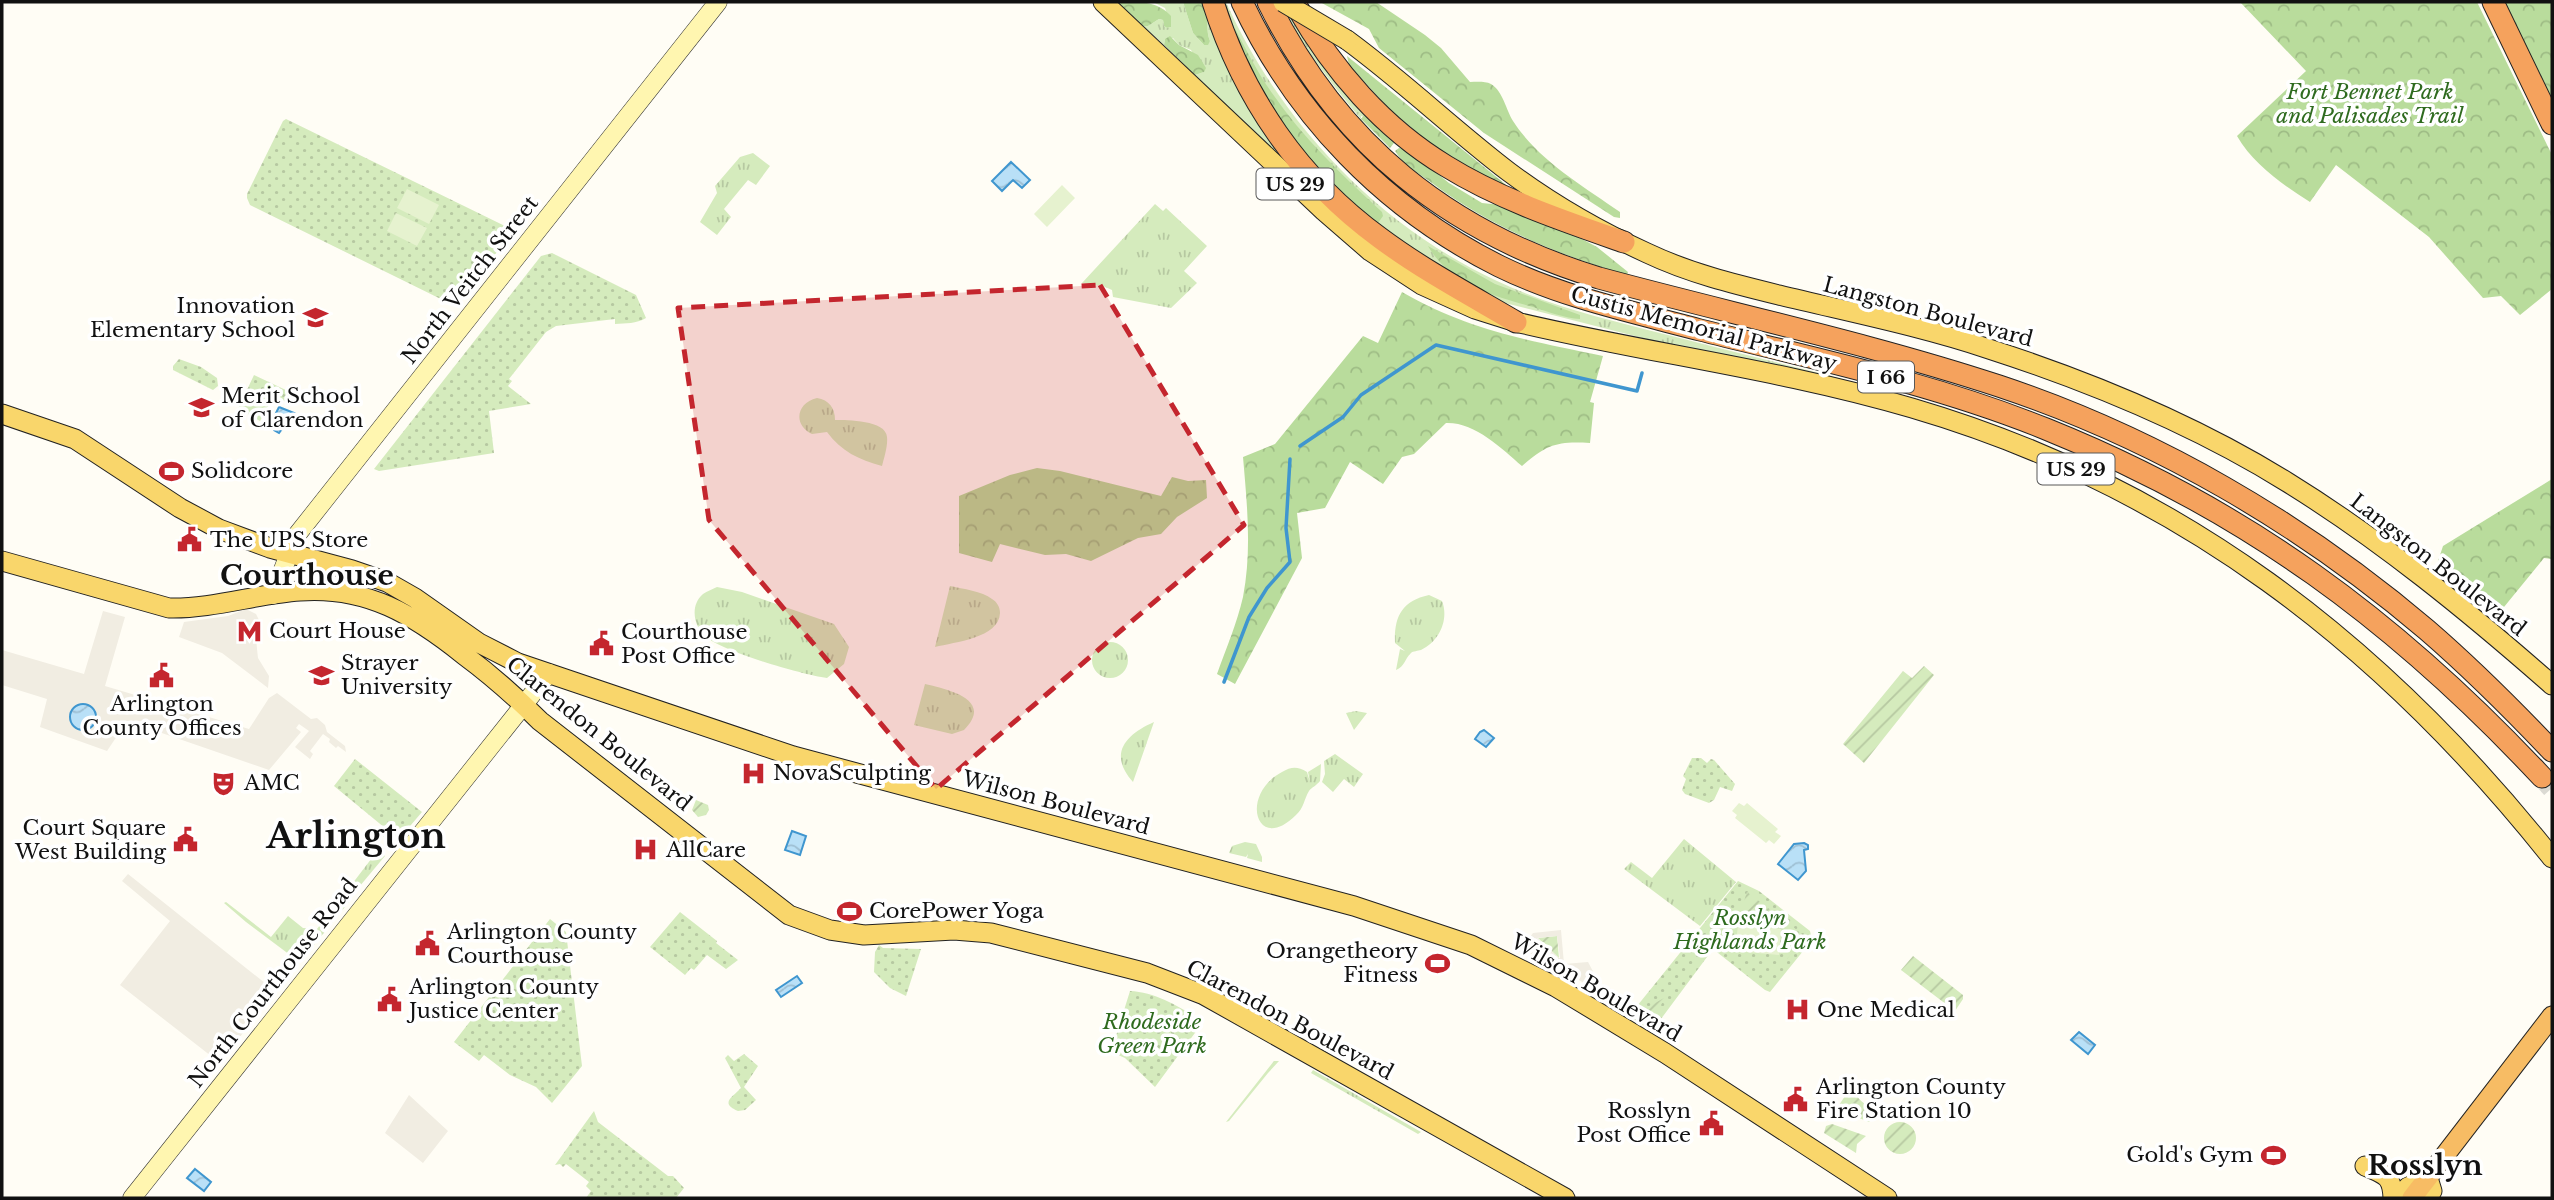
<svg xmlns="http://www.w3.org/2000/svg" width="2554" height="1200" font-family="'Libre Baskerville',serif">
<defs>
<pattern id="grass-tufts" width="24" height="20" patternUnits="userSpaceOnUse" patternTransform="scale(1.75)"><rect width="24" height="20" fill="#d5ebbd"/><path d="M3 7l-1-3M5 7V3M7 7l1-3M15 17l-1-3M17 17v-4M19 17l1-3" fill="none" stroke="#b6c8a1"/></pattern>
<pattern id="forest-crowns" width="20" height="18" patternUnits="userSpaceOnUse" patternTransform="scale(1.75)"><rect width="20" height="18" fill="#b9dc9c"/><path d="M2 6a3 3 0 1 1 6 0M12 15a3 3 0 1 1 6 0" fill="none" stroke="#9ebc85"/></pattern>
<pattern id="park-dots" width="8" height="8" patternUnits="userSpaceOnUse" patternTransform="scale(1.75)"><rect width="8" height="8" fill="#d5ebbd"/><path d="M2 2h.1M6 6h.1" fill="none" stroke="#b6c8a1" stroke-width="1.8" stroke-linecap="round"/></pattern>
<pattern id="garden-furrows" width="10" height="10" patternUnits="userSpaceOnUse" patternTransform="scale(1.75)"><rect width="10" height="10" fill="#d5ebbd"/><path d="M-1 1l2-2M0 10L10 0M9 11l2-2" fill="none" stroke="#b6c8a1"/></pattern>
<pattern id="water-waves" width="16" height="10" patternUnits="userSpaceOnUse" patternTransform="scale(1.75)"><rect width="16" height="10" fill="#b9e0f7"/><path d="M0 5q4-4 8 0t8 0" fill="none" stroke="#9ebfd3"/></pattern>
</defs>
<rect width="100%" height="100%" fill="#fffdf5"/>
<path fill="url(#grass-tufts)" d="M 1153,2 L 1183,2 L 1193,33 L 1204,45 L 1210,41 C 1204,25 1212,20 1202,2 L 1208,2 L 1287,165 L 1195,75 L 1204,72 L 1191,50 L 1179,45 L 1173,38 L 1165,39 L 1164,45 L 1143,26 L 1148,26 L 1159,19 L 1163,20 L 1164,26 L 1167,28 L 1171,27 L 1165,8 Z
M 1219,2 L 1226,2 C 1280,122 1377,225 1497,281 C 1552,307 1610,320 1668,335 C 1731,351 1795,367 1858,383 L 1674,346 L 1509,304 L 1476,292 L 1420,261 L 1307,165 Z
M 1282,2 L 1375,120 L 1361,116 L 1361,119 C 1331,83 1301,46 1282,2 Z
M 753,153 L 770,166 L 756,185 L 748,180 L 724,209 L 731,217 L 717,235 L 700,222 L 717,193 L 715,186 L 740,157 Z
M 1155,204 L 1163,211 L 1166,208 L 1207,246 L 1184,271 L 1197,283 L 1171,308 L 1113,297 L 1112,290 L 1103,286 L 1082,283 Z
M 817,398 C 829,400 835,408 835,420 C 847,420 886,420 887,437 C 888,446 884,458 882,466 C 859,460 841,451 827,432 L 812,434 C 793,425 796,403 817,398 Z
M 950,586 C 963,589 982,591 992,599 C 997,602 1000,607 1000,613 C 999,638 955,642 935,647 Z
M 717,587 L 742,592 L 834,624 L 849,647 L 844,664 L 827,678 C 800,674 728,653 707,638 C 694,628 689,606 703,594 C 707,591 713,589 717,587 Z
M 1429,595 L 1442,601 C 1449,619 1440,641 1421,650 C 1418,651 1413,651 1411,653 C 1404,660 1405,666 1396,670 L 1400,649 L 1405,651 L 1395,643 C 1394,618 1401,601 1429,595 Z
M1092 660a18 18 0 1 1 36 0a18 18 0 1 1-36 0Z
M 925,684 C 946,689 995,699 964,730 L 952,734 L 914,725 Z
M 1356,711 L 1367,713 L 1354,730 L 1346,713 Z
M 1154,722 L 1133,782 C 1108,754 1125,735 1154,722 Z
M 1335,754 L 1363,774 L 1354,787 L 1344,779 L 1333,792 L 1322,782 L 1325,774 L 1324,761 Z
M 1321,764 L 1320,781 C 1317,785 1311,788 1309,791 C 1304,799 1304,808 1296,815 C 1256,855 1239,794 1282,772 C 1291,767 1297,766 1307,772 L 1310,782 L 1308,772 Z
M 1684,839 L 1736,882 L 1700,926 L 1624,869 L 1631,862 L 1652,878 Z
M 1245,842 L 1256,844 L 1262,857 L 1262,862 L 1247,858 L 1248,854 L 1246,857 L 1229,853 L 1232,846 Z
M 378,850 L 385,856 L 354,893 L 349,888 Z
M 342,897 L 349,902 L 305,956 L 298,961 L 246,922 L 224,903 L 226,902 L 271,937 L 288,916 L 303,928 L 317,929 Z
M 1274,1061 L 1279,1061 L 1268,1073 L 1229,1121 L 1226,1122 Z
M 1313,1070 L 1421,1132 L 1418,1134 L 1311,1073 Z"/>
<path fill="url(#forest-crowns)" d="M 1117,2 C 1138,2 1157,0 1171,16 L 1171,27 L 1167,28 L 1164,26 L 1163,20 L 1159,19 L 1148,26 L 1143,26 Z
M 1183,2 L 1202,2 C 1212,20 1204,25 1210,41 L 1208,45 L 1204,45 L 1193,33 Z
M 1320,2 L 1376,2 L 1425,35 L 1441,48 L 1470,82 C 1476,82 1485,81 1491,84 C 1503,91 1506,110 1513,121 C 1539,161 1582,185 1620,212 L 1620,218 L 1614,217 L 1484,133 L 1379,48 L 1369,29 Z
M 2240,2 L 2477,2 L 2552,155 L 2552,289 L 2520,315 L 2501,296 L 2483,298 L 2429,237 L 2336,165 L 2310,202 C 2283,185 2253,164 2237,136 L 2306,71 Z
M 2505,2 L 2552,2 L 2552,101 L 2507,6 Z
M 1227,17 L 1229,17 C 1243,43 1255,69 1272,93 C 1303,138 1342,175 1382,212 L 1383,216 L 1378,223 L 1374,223 L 1308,160 L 1269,109 Z
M 1170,36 L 1179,45 L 1198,55 L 1206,68 L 1204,72 L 1195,75 L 1164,45 L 1165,39 Z
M 1347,56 L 1510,188 L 1499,185 L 1431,144 L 1390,110 L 1349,65 Z
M 1364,115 C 1375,121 1390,130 1394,143 L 1390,148 L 1361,119 Z
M 1399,148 L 1407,149 L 1449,183 L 1482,203 L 1501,205 L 1544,219 L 1597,247 L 1628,272 L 1627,275 C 1556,254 1491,227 1432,183 C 1419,174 1403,164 1395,151 Z
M 1428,246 L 1495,284 L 1580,315 L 1580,319 C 1565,318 1548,312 1533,307 C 1493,296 1450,284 1428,246 Z
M 1402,292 C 1470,331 1527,340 1603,356 L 1590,402 L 1594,403 L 1590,443 C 1558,441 1547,444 1522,466 C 1501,448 1475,422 1446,423 L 1414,454 L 1402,457 L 1383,484 L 1350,462 L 1325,508 L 1297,513 L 1302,558 L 1235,684 L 1217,674 C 1226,649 1237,623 1243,597 C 1252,551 1247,504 1243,457 L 1275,444 L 1363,336 L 1378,343 Z
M 1037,468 L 1060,471 L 1161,496 L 1172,477 L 1188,481 L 1206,480 L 1207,498 L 1177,517 L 1161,534 L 1138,538 L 1091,561 L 1066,554 L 1045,555 L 1000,544 L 992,562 L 959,553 L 959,496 L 1010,475 Z
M 2552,479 L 2552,559 L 2544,558 L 2495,618 L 2436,567 L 2443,546 Z"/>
<path fill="url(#park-dots)" d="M 286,119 L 507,227 L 509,232 L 504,243 L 455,306 L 250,205 L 247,198 L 247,194 L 283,121 Z
M 552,253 L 636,295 L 646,318 C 636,324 626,323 615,324 L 615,319 L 556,326 L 546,332 L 509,379 L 512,381 L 508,386 L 531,404 L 489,411 L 494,453 L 379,471 L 374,469 L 541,256 Z
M 179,359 L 201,367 L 217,378 L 218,386 L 213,390 L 173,370 L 173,366 Z
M 254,375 L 290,392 L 286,402 L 274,396 L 260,421 L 238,409 Z
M 1692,758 L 1701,758 L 1707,763 L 1711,759 L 1714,760 L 1735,784 L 1732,791 L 1720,787 L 1714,800 L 1709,803 L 1685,794 L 1682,790 L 1686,779 L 1683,776 Z
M 355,759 L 422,812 L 394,845 L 380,834 L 385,828 L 334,786 Z
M 1738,881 L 1759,891 L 1810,931 L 1812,940 L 1770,992 L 1765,990 L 1713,949 L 1652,1031 L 1629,1016 Z
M 680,912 L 717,941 L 716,943 L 738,960 L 726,969 L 707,955 L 694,970 L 691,968 L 685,975 L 650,947 Z
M 550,919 L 566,932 L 582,1066 L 552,1103 L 536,1087 L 510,1075 L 484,1055 L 479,1061 L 454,1042 Z
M 879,945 L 883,948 L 921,949 L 906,996 L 890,988 L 874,972 L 875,952 Z
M 1130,991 C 1156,992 1182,1008 1203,1022 L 1155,1087 L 1125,1058 L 1111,1052 Z
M 744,1054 L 758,1066 L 744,1087 L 756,1100 L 745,1110 L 738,1111 C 719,1103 733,1097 741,1088 L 725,1058 L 728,1055 L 734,1061 Z
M 594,1111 L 598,1122 L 668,1176 L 673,1176 L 684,1188 L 676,1198 L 586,1198 L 591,1191 L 586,1186 L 589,1182 L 566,1164 L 563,1167 L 560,1164 L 555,1165 Z"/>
<path fill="url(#garden-furrows)" d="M 1924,666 L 1934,675 L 1864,763 L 1843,744 L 1903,671 L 1912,678 Z
M 696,800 L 708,805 L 709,810 L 706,815 L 698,817 L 692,810 Z
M 1747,892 L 1784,920 L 1739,916 Z
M 1791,925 L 1805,937 L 1787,959 Z
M 1557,936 L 1559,958 L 1538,938 Z
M 1913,956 L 1963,995 L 1963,999 L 1955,1011 L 1901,970 Z
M 1664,998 L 1655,1020 L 1641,1011 Z
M 1854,1083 C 1854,1104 1869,1101 1874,1115 L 1869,1122 L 1839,1110 L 1839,1105 Z
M1884 1138a16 16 0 1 1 32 0a16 16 0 1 1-32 0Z
M 1832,1124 L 1866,1136 L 1857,1144 L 1856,1153 L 1824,1133 L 1826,1126 Z"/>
<path fill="#e6f2cf" d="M 1062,185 L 1075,198 L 1047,227 L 1034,214 Z
M 407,189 L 439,205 L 429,224 L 397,208 Z
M 396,213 L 427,228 L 417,246 L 387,231 Z
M 1739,803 L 1744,806 L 1747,803 L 1778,829 L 1775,832 L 1781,836 L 1774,844 L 1769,840 L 1766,843 L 1735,818 L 1737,815 L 1732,811 Z
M 1738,925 L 1781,929 L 1779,955 L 1735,951 Z"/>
<path fill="#f1ede2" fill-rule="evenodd" d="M 246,609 L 256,614 L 259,620 L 256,637 L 257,649 L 258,658 L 269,676 L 268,688 L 222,653 L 179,637 L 184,622 L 228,616 Z
M 103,611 L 125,617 L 105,686 L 249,729 L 269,698 L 277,693 L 311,719 L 317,718 L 325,725 L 327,732 L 345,746 L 346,752 L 338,746 L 336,748 L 329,742 L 330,739 L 323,734 L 310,751 L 313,754 L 310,759 L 295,747 L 309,731 L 299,724 L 296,728 L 301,732 L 269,770 L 127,721 L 107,751 L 40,727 L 47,699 L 2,685 L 2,650 L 84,674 Z
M 128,874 L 275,991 L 220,1063 L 120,985 L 170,921 L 122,881 Z
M 1561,930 L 1564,964 L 1588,962 L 1604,992 L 1610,988 L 1635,1008 L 1629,1015 L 1613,1005 L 1614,1003 L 1587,988 L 1587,985 L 1574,977 L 1534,955 L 1528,953 L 1526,955 L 1516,950 L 1521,942 L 1525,944 L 1533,933 ZM 1557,936 L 1560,958 L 1559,958 L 1537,938 Z
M 409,1095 L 448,1131 L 423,1163 L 385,1133 Z"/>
<path fill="url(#water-waves)" stroke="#3f96cf" stroke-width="2" d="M 1011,162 L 1030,180 L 1022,188 L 1013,180 L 1002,191 L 992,181 Z
M 279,407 L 294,413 L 279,433 L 274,430 L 272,421 Z
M70 717a13 13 0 1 1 26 0a13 13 0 1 1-26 0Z
M 1484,730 L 1494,738 L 1486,747 L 1475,739 L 1480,732 Z
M 792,831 L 806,836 L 800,855 L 785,850 Z
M 1804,843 L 1808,845 L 1808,849 L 1804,850 L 1806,871 L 1798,880 L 1778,864 L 1794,844 Z
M 797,976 L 802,983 L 781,997 L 776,990 Z
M 2079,1032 L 2095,1045 L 2088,1054 L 2071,1040 Z
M 195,1169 L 211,1182 L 204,1191 L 187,1178 Z"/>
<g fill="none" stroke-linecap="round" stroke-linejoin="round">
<path stroke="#3f96cf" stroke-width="3.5" d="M 1300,446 L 1343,417 L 1361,395 L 1436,345 L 1637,391 L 1642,373
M 1224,682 L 1249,617 L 1267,588 L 1290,562 L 1286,528 L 1290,459"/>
<path stroke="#dbdad3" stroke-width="21" stroke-dasharray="21 10" stroke-linecap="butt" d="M 2542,777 L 2552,788"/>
<defs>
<path id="secondary" d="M 273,595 L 296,536 L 718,2
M 132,1198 L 549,673"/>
<path id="primary" d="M 1103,2 L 1324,211 L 1370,251 L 1422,285 L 1475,309 L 1516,322 C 1646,353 1784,370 1912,408 C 2178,486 2381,643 2552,858
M 1347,40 C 1403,81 1454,130 1509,172 C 1552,204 1599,231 1647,253 C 1689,273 1734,284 1779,295 C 1849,312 1920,326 1989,349 C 2091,382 2195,425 2287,482 C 2381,540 2469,612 2552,685
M 2,414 L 75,439 L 180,508 L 219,529 L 270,548 L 352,570 L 387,582 L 415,598 L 479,643 L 518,663 L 793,756 L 1354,906 L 1471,945 L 1556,987 L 1665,1053 L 1887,1198
M 2,561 L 169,608 C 213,609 256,594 300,591 C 367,586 414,615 464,655 C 491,675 516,697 540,721 L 789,915 L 830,930 L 864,935 L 954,930 L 991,933 L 1147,973 L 1204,995 L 1565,1198
M 2365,1166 C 2385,1175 2392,1175 2393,1198
M 2397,1198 L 2408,1187 L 2428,1178 L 2432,1191 L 2427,1198"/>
<path id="trunk" d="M 2412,1198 L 2552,1016"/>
<path id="motorway" d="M 1213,2 C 1243,97 1299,179 1380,238 C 1423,270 1470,295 1516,322
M 1242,2 C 1296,117 1385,209 1499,266 C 1562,297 1632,312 1700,330 C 1816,359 1935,384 2046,429 C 2245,509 2396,621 2542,777
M 1268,2 C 1338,144 1448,232 1599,278 C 1732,314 1868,343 1999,386 C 2155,438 2301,523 2427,630 C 2471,668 2512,709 2552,751
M 2493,2 L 2552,124
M 1297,7 C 1333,70 1383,128 1446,166 C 1501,200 1564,221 1624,242"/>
</defs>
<use href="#secondary" stroke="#333" stroke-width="19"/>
<use href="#primary" stroke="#222" stroke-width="21"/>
<use href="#trunk" stroke="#222" stroke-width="21"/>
<use href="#motorway" stroke="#222" stroke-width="23"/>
<use href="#secondary" stroke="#fff6b0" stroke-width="18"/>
<use href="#primary" stroke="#f9d66b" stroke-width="19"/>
<use href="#trunk" stroke="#f7bc64" stroke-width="19"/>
<use href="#motorway" stroke="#f5a25d" stroke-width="21"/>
<defs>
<path id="primary-bridge" d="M 1283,2 L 1347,40"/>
</defs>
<use href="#primary-bridge" stroke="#222" stroke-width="21" stroke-linecap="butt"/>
<use href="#primary-bridge" stroke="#f9d66b" stroke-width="19"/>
</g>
<path fill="#c4262e" fill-opacity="0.2" stroke="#c4262e" stroke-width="5" stroke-dasharray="14 9" stroke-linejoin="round" d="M 1100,285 L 1244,525 L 936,789 L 709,520 L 678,308 Z"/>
<defs>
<symbol id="school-bare" viewBox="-9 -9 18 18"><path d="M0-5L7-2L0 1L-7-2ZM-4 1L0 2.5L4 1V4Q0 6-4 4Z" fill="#c4262e" stroke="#fff" stroke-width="2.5" paint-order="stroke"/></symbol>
<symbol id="stadium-bare" viewBox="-9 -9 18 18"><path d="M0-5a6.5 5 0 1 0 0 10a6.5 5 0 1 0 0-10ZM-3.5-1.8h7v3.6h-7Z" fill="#c4262e" stroke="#fff" stroke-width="2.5" paint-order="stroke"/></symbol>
<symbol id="civic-bare" viewBox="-9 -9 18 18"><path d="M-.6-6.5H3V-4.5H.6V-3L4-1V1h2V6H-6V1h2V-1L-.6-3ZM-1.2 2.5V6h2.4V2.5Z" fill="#c4262e" stroke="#fff" stroke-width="2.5" paint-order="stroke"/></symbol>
<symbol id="metro-bare" viewBox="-9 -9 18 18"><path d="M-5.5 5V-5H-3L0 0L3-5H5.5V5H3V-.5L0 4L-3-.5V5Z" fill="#c4262e" stroke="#fff" stroke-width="2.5" paint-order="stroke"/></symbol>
<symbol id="university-bare" viewBox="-9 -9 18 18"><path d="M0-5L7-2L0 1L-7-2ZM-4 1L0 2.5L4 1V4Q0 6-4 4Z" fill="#c4262e" stroke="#fff" stroke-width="2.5" paint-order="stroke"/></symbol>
<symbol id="hospital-bare" viewBox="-9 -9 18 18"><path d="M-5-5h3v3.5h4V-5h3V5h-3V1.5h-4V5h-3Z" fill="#c4262e" stroke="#fff" stroke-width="2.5" paint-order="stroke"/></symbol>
<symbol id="theatre-bare" viewBox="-9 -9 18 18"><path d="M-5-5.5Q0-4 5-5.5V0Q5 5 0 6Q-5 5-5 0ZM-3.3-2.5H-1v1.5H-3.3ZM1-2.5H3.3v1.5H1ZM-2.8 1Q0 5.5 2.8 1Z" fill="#c4262e" stroke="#fff" stroke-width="2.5" paint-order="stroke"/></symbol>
</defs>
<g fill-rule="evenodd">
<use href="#school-bare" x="298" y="300" width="35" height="35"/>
<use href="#school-bare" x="184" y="390" width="35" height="35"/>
<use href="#stadium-bare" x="154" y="454" width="35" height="35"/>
<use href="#civic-bare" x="172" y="522" width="35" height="35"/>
<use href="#metro-bare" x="232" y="614" width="35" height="35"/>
<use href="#civic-bare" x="584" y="626" width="35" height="35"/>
<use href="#civic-bare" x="144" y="658" width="35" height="35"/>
<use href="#university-bare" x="304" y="658" width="35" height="35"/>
<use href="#hospital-bare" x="736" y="756" width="35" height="35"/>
<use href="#theatre-bare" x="206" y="766" width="35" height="35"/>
<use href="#civic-bare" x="168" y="822" width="35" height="35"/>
<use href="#hospital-bare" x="628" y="832" width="35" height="35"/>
<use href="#stadium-bare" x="832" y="894" width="35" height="35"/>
<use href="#civic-bare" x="410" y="926" width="35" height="35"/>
<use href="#stadium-bare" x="1420" y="946" width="35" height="35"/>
<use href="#civic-bare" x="372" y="982" width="35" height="35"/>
<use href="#hospital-bare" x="1780" y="992" width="35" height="35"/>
<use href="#civic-bare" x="1778" y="1082" width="35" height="35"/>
<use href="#civic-bare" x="1694" y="1106" width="35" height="35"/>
<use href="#stadium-bare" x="2256" y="1138" width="35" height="35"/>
</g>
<g text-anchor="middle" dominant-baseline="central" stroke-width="7" stroke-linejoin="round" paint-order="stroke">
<g fill="#fff" stroke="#585858" stroke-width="2">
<rect x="1256.5" y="168.5" width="77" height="31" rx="5"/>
<rect x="1858" y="361.5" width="56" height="31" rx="5"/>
<rect x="2037.5" y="453.5" width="77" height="31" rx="5"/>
</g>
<g font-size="19" font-weight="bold" fill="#111">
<text x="1295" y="184">US 29</text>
<text x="1886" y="377">I 66</text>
<text x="2076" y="469">US 29</text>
</g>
<g font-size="21" font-style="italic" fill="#2f6b1f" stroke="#fff">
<text x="2370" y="92">Fort Bennet Park<tspan x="2370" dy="24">and Palisades Trail</tspan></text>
<text x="1750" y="918">Rosslyn<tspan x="1750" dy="24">Highlands Park</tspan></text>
<text x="1152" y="1022">Rhodeside<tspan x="1152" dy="24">Green Park</tspan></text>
</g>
<g font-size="21" fill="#111" stroke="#fff">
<text transform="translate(470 280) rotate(-52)">North Veitch Street</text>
<text transform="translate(1928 312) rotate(15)">Langston Boulevard</text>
<text transform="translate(1704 329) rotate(15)">Custis Memorial Parkway</text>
<text transform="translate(2438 565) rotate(38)">Langston Boulevard</text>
<text transform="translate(599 734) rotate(39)">Clarendon Boulevard</text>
<text transform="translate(1056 803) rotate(15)">Wilson Boulevard</text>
<text transform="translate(273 983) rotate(-52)">North Courthouse Road</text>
<text transform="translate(1596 988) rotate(30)">Wilson Boulevard</text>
<text transform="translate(1290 1020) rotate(28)">Clarendon Boulevard</text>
</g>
<g font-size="21" fill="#111" stroke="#fff" text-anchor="start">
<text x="295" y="306" text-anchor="end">Innovation<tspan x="295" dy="24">Elementary School</tspan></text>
<text x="221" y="396">Merit School<tspan x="221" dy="24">of Clarendon</tspan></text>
<text x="191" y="471">Solidcore</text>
<text x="210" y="540">The UPS Store</text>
<text x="269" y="631">Court House</text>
<text x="621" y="632">Courthouse<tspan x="621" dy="24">Post Office</tspan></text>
<text x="341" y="663">Strayer<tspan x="341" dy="24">University</tspan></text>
<text x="162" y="704" text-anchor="middle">Arlington<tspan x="162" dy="24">County Offices</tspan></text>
<text x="773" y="773">NovaSculpting</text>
<text x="244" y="783">AMC</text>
<text x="166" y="828" text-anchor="end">Court Square<tspan x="166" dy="24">West Building</tspan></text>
<text x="666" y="850">AllCare</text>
<text x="869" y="911">CorePower Yoga</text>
<text x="447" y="932">Arlington County<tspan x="447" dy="24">Courthouse</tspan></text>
<text x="1418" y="951" text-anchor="end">Orangetheory<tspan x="1418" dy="24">Fitness</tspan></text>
<text x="409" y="987">Arlington County<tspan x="409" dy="24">Justice Center</tspan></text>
<text x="1817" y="1010">One Medical</text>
<text x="1816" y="1087">Arlington County<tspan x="1816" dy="24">Fire Station 10</tspan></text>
<text x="1691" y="1111" text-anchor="end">Rosslyn<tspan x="1691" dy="24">Post Office</tspan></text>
<text x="2253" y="1155" text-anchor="end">Gold's Gym</text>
</g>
<g font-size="28" font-weight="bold" fill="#111" stroke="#fff">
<text x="307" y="575">Courthouse</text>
<text x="2425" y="1165">Rosslyn</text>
</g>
<g font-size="35" font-weight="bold" fill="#111" stroke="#fff">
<text x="356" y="835">Arlington</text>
</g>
</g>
<rect width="2554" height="1200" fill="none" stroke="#111111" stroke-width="7"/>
</svg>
